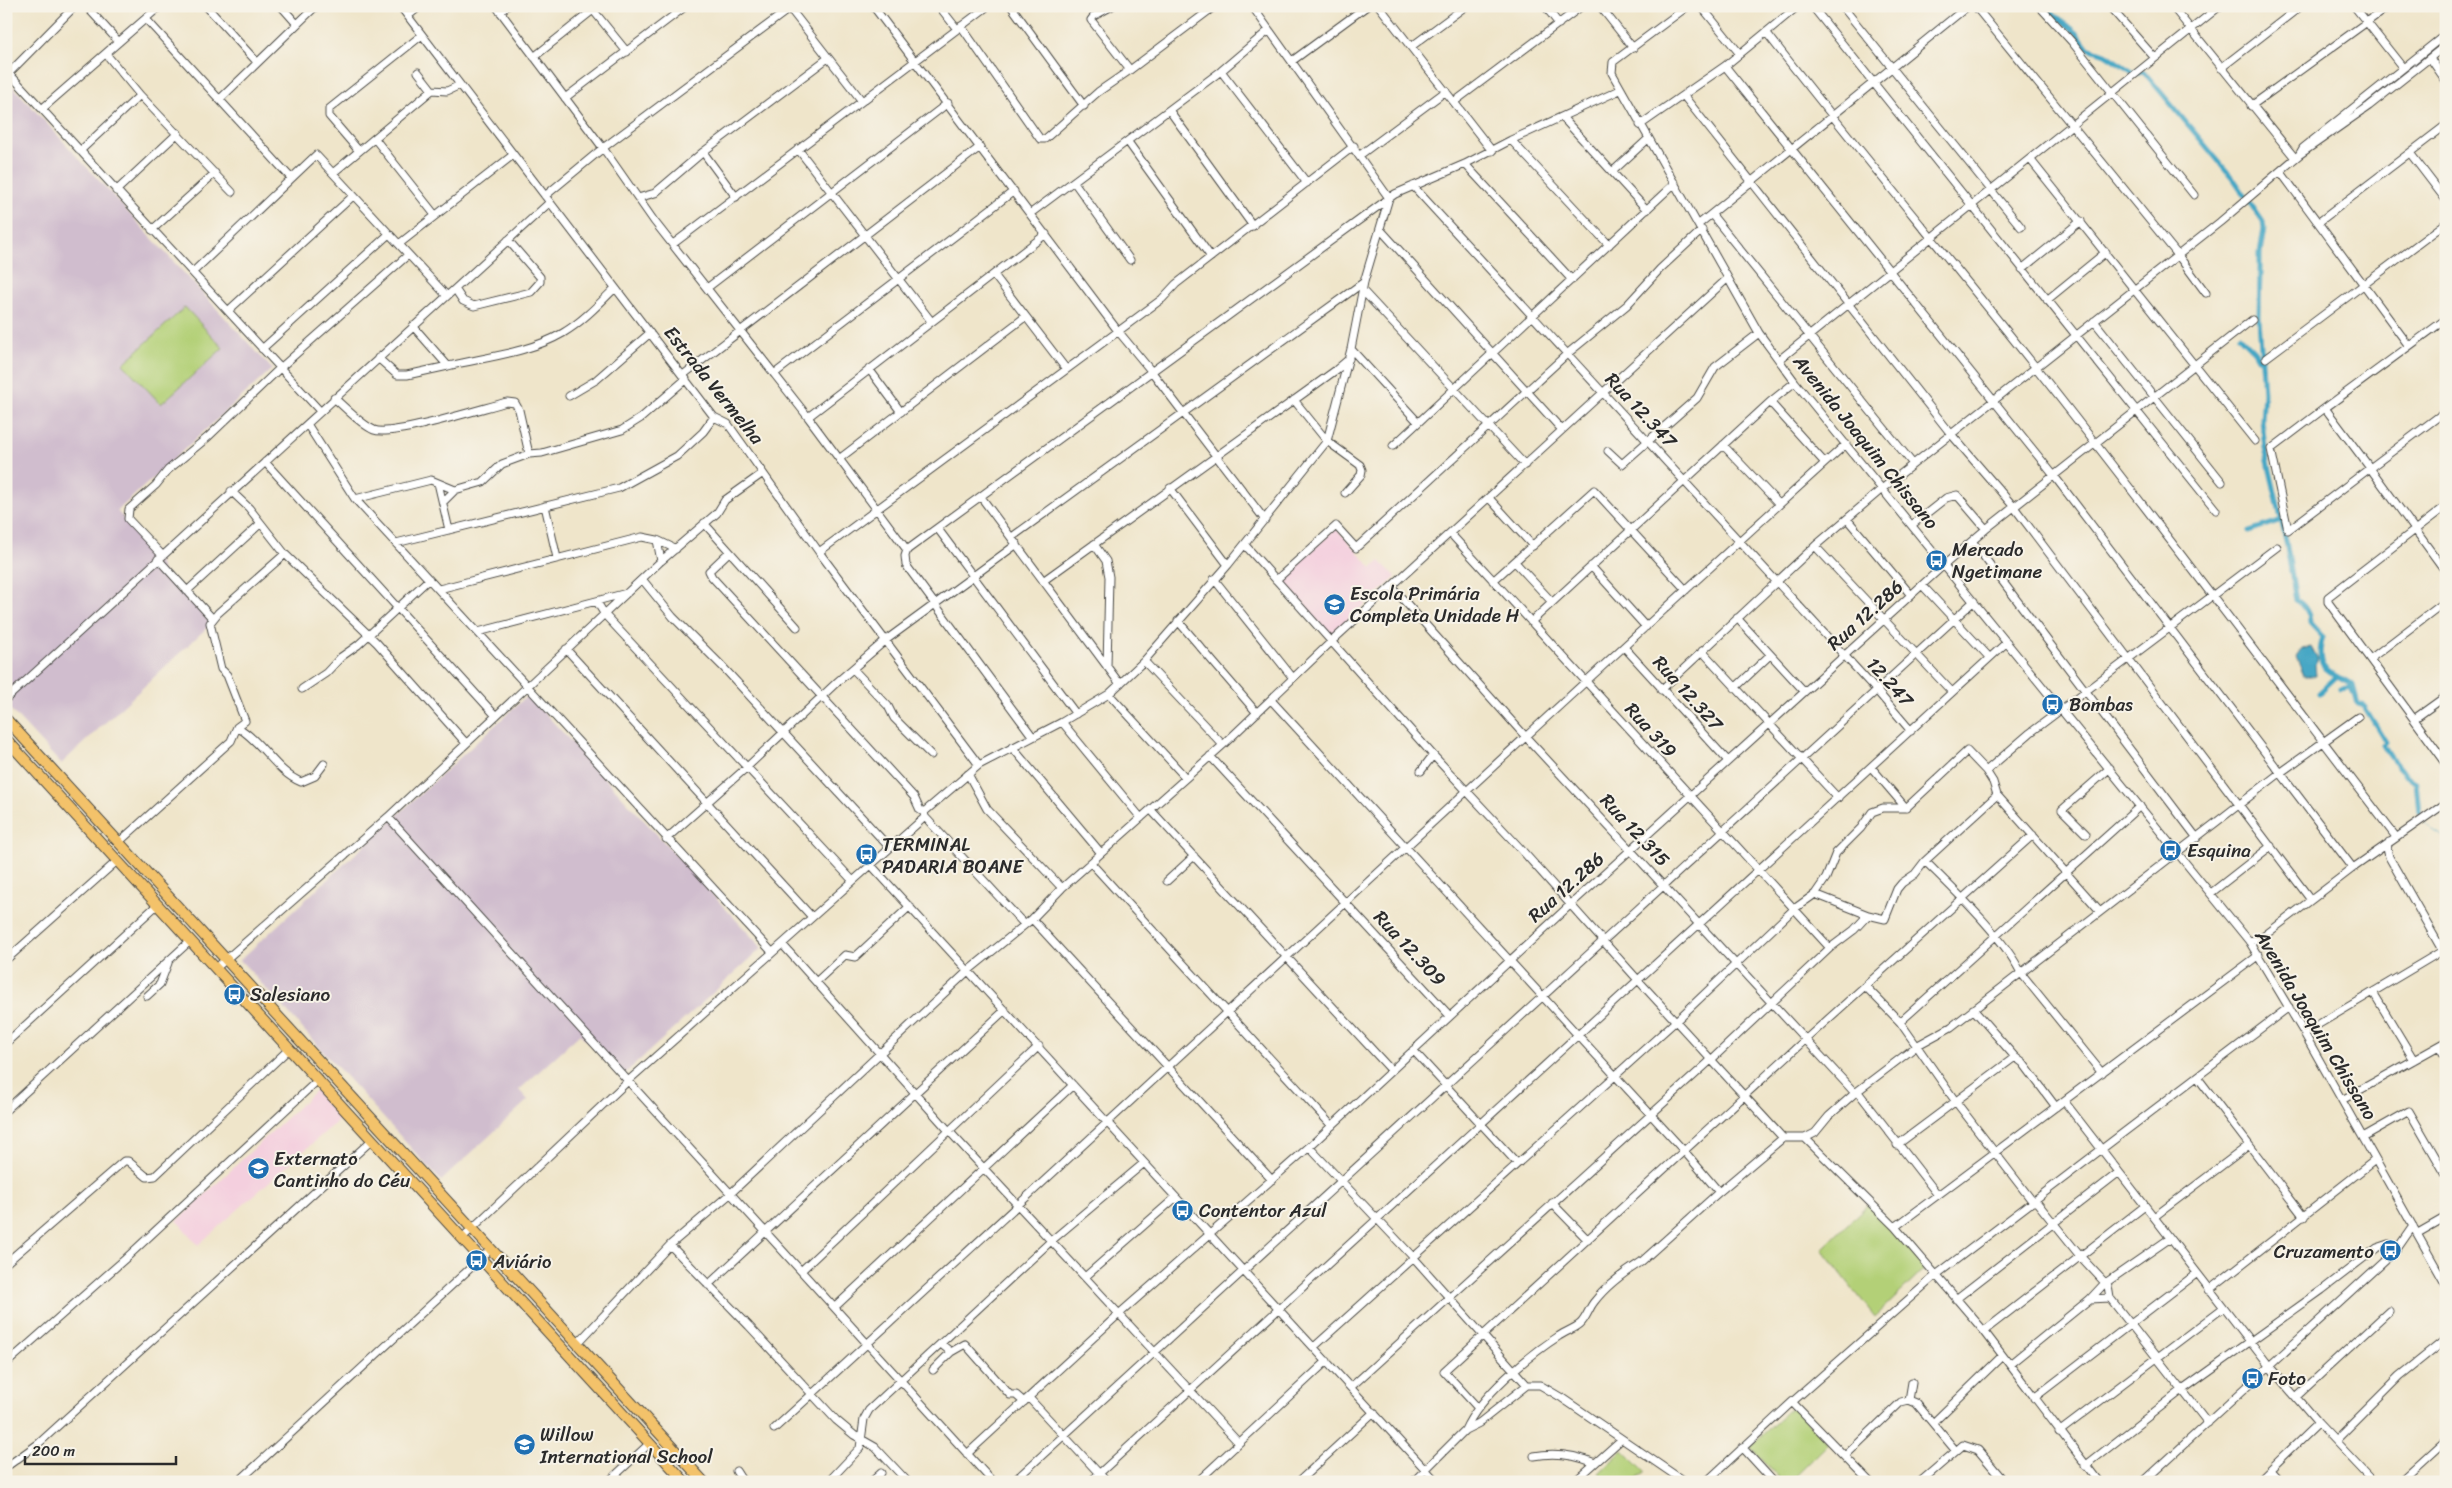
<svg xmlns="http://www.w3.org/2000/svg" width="2452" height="1488" font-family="Sriracha,sans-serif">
<rect width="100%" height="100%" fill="#f7f3e8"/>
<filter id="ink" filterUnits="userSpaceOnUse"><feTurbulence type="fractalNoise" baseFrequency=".02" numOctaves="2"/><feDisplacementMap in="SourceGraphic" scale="10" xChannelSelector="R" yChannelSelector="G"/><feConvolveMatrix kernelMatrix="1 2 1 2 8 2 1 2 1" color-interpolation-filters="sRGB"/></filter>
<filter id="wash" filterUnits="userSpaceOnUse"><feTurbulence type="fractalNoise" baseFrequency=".0096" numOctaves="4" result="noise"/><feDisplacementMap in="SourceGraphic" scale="20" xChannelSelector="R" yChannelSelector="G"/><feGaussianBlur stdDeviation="1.12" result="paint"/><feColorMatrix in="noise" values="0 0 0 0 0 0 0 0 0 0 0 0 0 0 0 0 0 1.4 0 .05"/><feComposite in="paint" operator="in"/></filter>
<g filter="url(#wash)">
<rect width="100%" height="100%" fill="#efe5ca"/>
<path fill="#f4cfde" d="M 1336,528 L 1372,568 L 1380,561 L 1396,577 L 1330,636 L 1279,579 Z
M 316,1090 L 341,1118 L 198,1245 L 177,1221 Z"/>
<path fill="#d0bdce" d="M 6,79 L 272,369 L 117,511 L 157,555 L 162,570 L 212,623 L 61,764 L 6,705 Z
M 528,695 L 762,948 L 621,1077 L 580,1034 L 519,1090 L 528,1100 L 441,1181 L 240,960 Z"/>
<path fill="#b3d077" stroke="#6f7e51" d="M 185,307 L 223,348 L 161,404 L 123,364 Z
M 1868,1204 L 1926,1268 L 1875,1317 L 1822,1249 Z
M 1794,1406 L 1828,1444 L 1790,1482 L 1782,1482 L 1750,1446 Z
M 1623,1450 L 1645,1472 L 1634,1482 L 1625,1482 L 1621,1478 L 1617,1482 L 1607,1482 L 1599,1473 Z"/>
<path fill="#46a7c5" stroke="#386978" d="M 2311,647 L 2318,660 L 2315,665 L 2316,676 L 2304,676 L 2296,657 L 2302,649 Z"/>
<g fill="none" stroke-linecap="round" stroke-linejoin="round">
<path stroke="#46a7c5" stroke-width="1" d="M 2419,812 L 2422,817
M 2425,823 L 2433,831 L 2446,839"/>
<path stroke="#46a7c5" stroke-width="5" d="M 2044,6 L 2077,33 L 2088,48 L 2105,54 L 2134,73
M 2138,73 L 2144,72 L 2235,181 L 2263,222 L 2264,228 L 2260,253 L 2260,270 L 2259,318 L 2264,393 L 2262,420 L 2265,448 L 2286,541 L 2296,600 C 2304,604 2310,613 2310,623 L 2323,637 C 2313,671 2330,670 2353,685 L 2358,704 L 2364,706 L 2386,742 L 2383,745 C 2392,761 2402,773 2416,783 L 2419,812
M 2239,336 L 2254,351 L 2258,358 L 2262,359
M 2249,531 L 2282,520
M 2342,689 L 2351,687 L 2353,692
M 2319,693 L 2336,677"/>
</g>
</g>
<g filter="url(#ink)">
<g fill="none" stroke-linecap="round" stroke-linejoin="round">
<defs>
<path id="minor" d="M 86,6 L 119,42
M 206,6 L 256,61
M 281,6 L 296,23
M 400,6 L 714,417 L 728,424 L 819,552 L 979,765
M 496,6 L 603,148 L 654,221 L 808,417 L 907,550
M 788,6 L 862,101
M 873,6 L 1118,331 L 1152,372 L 1265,520
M 939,6 L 957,29
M 1011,6 L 1084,106
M 1112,6 L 1094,16 L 1091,20 L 1130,70 L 1215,6
M 1252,6 L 1389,198
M 1379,6 L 1492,151
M 1545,6 L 1559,24
M 1600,6 L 1633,48
M 1688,6 L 1613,62 L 1612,73 L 1759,333 L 1795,382 L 2249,941 L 2304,1033 L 2446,1285
M 1701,6 L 1740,54
M 1812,6 L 2216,510
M 1842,6 L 2021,227
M 1975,6 L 2177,254 L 2206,293
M 2039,6 L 2072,42 L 2194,195
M 2109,6 L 2154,57
M 2172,6 L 2295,158
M 2354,6 L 2403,68
M 593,10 L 627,52
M 500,12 L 507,6
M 408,16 L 420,6
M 146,19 L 291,178
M 961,26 L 1040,139 L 1045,139 L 1098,92 L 1130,70
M 1766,32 C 1853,144 1945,253 2033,364 C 2157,520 2275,679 2396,837
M 1412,46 L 1466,6
M 106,54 L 140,95 L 232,192
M 534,57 L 598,6
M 2430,58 L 2446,81
M 1292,61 L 1367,6
M 1725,66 L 2055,477 L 2353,868
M 2221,68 L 2301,6
M 6,70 L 320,411
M 1221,71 L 1307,183
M 418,72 L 432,90
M 9,73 L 75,6
M 1683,95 L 1951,434 L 2014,507 L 2311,900
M 565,98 L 686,6
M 220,99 L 316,6
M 1454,102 L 1582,6
M 2251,106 L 2389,6
M 43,108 L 160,6
M 1169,110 L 1253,226
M 1562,117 L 1647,210
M 1640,125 L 1725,66 L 1798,6
M 375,139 L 435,215
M 1511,140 L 1609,245
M 1128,142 L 1211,257
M 798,149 L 931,321
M 80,151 L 140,95
M 359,151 L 329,116 L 329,109 L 422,35
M 703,152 L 736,197
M 2410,153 L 2446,200
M 1360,155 L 1446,91
M 2299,155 L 2303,148 L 2446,34
M 2030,159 L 2255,441
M 1465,164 L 1572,280
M 2280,171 L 2409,346
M 1612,172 L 1648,139
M 333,173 L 432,90 L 447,91 L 460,85
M 1074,182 L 1130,260
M 1413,186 L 1877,691 L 1911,731
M 116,191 L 178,133
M 545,196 L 603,148 L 793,6
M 638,198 L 655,193 L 703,152 L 828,58
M 1031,213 L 1221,71 L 1268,31
M 1712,215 L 1913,464
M 2319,222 L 2446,125
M 1699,224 L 1968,6
M 1380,229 L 1562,430
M 152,230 L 215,173
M 399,244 L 513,155
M 673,244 L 988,6
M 2022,269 L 2081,221
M 193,272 L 316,155 L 447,296
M 994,275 L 1066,369
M 707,288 L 948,103
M 455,289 L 463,301 L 474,306 L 531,292 L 540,282 L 540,277 L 508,240
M 1363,291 L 1525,465
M 2047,300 L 2106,252
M 229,310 L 353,196
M 2446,319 L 2325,408 L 2370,468 L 2446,411
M 2094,321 L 2222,482
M 413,326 L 448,366 C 485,357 529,353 563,333 C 582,322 599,304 615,288
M 262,349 L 389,234
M 1351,349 L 1418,422
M 378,358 L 397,375 L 407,375 L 448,366
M 2266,358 L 2446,223
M 1779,360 L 2220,6
M 869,369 L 901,412
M 774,374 L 1014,191
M 683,375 L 980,147
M 569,396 L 596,380 L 650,333
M 334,398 C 346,408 360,424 374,430 C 392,437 483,408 507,402 L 515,403 L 519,410 L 529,454
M 1294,400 L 1327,441 L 1360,465 L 1362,470 L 1361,475 L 1345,493
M 1770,402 L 1825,463
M 2325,408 L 2271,449 L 2288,530 L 2370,468 L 2446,572
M 808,417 L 1046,234
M 307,424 L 355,499 L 772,952
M 1723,445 L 1779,504
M 1393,446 L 1675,183
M 1608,451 L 1622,464 L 1697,398 L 1715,367 L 1759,333
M 839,459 L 1025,317
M 265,462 L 496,716
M 438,483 L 449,530
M 1170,488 L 1228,565
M 231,491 L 249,508 L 285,554 L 377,643 L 465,742
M 981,497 L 1120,684
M 1489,498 L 1533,546
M 355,499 L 431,480 L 455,490 L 483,482 L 502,464 L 529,454 L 542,453 L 622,430 L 641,418 L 686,379
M 443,502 L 455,490
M 545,506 L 557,558
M 2446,506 L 2328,597 L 2328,602 L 2446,763
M 1847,519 L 1911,595
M 704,523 L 797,627
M 1913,524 L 1946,498 L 1957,495 L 1986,529
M 938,529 L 1076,714
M 1450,533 L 1830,948
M 1012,537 L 1364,282
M 657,540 L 661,561
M 1972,541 L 2197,838
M 396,543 L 619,488 L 677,456 L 703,432 L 714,417
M 1094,544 L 1106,561 L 1109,577 L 1107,667
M 1245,545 L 1433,755 L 1519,847 L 1638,980 L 1783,1138
M 1815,546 L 1952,692
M 729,552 L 709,571 L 712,577 L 914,797 L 920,810 L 924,812
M 819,552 L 1162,299 L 1176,284 L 1354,146
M 162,555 L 128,519 L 129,509 L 156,485 L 168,470 L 208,437 L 279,369 L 408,255
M 158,559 L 213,619
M 1515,562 L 1552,602
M 1591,566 L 1646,627
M 642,579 L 673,617 L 722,666 L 889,847
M 1214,579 L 1293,678
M 1276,580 L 1336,526 L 1356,548 L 1567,354 L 1627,305 L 1660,269 L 1702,230
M 1043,581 L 1336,370 L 1349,359
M 1493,581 L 1594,490 L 1686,590
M 1922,585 L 1989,657
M 1392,587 L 1525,736 L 1855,1093
M 439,589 L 642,537 L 657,540 L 676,549
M 187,591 L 260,524
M 597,602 L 605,615 L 853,881
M 1737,618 L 1804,691
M 1178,621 L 1257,713
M 1531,622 L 1770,402 L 1795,382
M 478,632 L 627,593
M 1624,647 L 1728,761
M 566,649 L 812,917
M 1702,651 L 1838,798
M 2370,659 L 2446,601
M 1144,661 L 1223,745
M 853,669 L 888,706 L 894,718 L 931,755
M 1735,688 L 1770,655
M 302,689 L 326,673 L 341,657 L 358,645 L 429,579
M 1661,690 L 1815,546 L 1883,488 L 2220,222 L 2299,155 L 2369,106 L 2446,45
M 1109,694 L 1186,778
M 6,699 L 550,202
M 1271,700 L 1685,1152 L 1719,1192
M 2414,719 L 2446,696
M 1062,722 L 1141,818
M 237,727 C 262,741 277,773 301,782 L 315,776 L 324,764
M 1033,737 L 906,565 L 905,556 L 907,550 L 1395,194 L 1465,164 L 1511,140 L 1620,90
M 1012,747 L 1101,853
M 1210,756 L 1450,1016
M 1871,767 L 1906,808
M 1421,771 L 1433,755
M 968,774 L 987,809 L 1062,888
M 1151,810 L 1391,1070
M 388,817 L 993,1482
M 925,817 L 1024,924
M 2086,834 L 2062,810 L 2110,768
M 666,839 L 746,768 L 836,683 L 886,640 L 1017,544
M 2389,842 L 2387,848 L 2389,857 L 2446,957
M 118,843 L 231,741 L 237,727 L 245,721 L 227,675 L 221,669 L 210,623 L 218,613 L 285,554
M 1925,861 C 1955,891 2003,936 2021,973 L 2102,1073
M 1091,863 L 1332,1126
M 871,865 L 1437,1482
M 1167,881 L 1194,856
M 2211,893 L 2271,846
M 1815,894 L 1868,915
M 2100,911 L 1997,795 L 1993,782 L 1986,771 L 2030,733 L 2277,547
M 1032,919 L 1272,1180
M 2249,941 L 2260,939 L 2353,868 L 2446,803
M 782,944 L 949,1131 L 1238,1442
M 6,960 L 117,861
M 215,969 L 388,817 L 661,561 L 717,513 L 725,500 L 763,473
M 816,982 L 845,955 L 855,957 L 910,906
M 1865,986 L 1900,1022 L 1956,1102 L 2033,1202
M 2373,992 L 2414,1060
M 147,996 L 160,984 L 168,963
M 1973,1009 L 2015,1057 L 2023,1063 L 2056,1107
M 1900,1022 L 2140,806
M 2304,1033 L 2442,951
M 6,1043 L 157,905
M 2439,1046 L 2446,1058
M 1413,1050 L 1517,1163
M 2198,1078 L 2304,1217
M 1858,1092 L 1938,1195
M 2342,1100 L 2446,1042
M 2064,1101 L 2270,1367 L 2318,1423 L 2374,1482
M 6,1110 L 190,941
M 2363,1137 L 2409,1111 L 2446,1175
M 1805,1138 L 1895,1227 L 1984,1331 L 2099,1482
M 1897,1145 L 2015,1057
M 1309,1147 L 1414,1258 L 1527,1385 L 1540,1385 L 1562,1398 L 1685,1482
M 2035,1200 L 2080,1256 L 2108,1286 L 2110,1298
M 1552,1203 L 1588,1240
M 2154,1217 L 2249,1145
M 1895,1227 L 2259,955
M 2418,1233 L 2446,1217
M 462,1238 L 628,1081 L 925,817 L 924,812 L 979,765 L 1062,722 L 1109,694 L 1144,661 L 1228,565 L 1327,441 L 1351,349 L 1364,282 L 1389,198
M 670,1245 L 749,1326 L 836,1420 L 854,1435 L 875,1447 L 908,1482
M 6,1263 L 124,1161 L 128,1161 L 147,1177 L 155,1176 L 289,1049
M 802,1270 L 1039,1046
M 1085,1277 L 1175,1198
M 708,1285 L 1005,1010
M 2209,1290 L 2375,1160
M 1956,1299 L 2118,1173
M 2090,1299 L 2110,1298 L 2208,1423
M 835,1307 L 1073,1085
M 1984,1331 L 2145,1206
M 577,1344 L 670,1245 L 730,1194 L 969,970 L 1032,919 L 1062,888 L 1223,745 L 1332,641 L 1728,278
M 941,1344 L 951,1352 L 965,1344 L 1010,1395 L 1016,1395 L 1024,1402
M 1315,1346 L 1677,1020 L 1794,909 L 1815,894 L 1826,878 L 1836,853 L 1861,828 L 1872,812 L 1883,808 L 1906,808 L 1967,751 L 1986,771
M 6,1364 L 125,1259 L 318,1080
M 2010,1364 L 2090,1299 L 2104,1284 L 2169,1239
M 933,1370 L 951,1352
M 1351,1387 L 1711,1060 L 1830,948 L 1854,930 L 1868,915 L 1885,919 L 1897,889 L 1902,883 L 1915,874 L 1925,861 L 1997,795
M 2296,1397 L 2389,1311
M 1029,1398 L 1107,1482
M 2034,1398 L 2196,1274
M 1909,1400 L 1912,1382
M 1792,1402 L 1870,1482
M 1478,1408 L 1444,1371 L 1806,1039 L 2033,835
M 1933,1423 L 2002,1356
M 774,1429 C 1132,1102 1486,770 1846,444
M 1465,1430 C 1480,1396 1528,1356 1559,1336 C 1566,1331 1574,1329 1580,1324 C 1586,1319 1589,1308 1594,1302 C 1606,1286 1625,1272 1641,1262 L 1719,1192 L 1783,1138 L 1805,1138 L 1815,1133 L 1829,1116 L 1855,1093 L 1918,1045 L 1951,1027 L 2280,773 L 2358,717
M 2059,1432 L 2223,1308
M 2336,1440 L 2400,1376 L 2446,1339
M 1742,1447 L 1774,1482
M 967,1454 L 1119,1314 L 1309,1147 L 1570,905 L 1944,565 L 1986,529 L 2252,320
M 1846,1455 L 1901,1402 L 1909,1400 L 1916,1403 L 1956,1451
M 1534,1456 C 1556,1452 1575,1455 1595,1463
M 2085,1466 L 2181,1391 L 2322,1290 L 2365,1257 L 2377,1248 L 2389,1244 L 2397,1249
M 6,1467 L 38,1444 L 372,1140
M 2270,1470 L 2281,1482
M 736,1471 L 743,1482
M 238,1482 L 490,1250
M 608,1482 L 650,1443
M 828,1482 L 860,1448 L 864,1419 L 869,1410 L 1051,1241 L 1144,1163
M 871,1482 L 881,1473
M 1013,1482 L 1974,601
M 1090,1482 L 2007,642
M 1197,1482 L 1327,1361
M 1298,1482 L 1374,1412
M 1413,1482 L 1465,1430 L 1479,1423 L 1527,1385
M 1574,1482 L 1622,1439
M 1706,1482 L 1792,1402 L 1936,1275 L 2289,1007
M 1920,1482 L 1963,1445 L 1978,1450 L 2005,1482
M 2143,1482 L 2397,1249 L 2413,1226
M 2257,1482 L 2318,1423
M 2399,1482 L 2446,1439"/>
<path id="highway" d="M 6,719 L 704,1482
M 6,739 L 685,1482"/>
</defs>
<use href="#minor" stroke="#484743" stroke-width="9"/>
<use href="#highway" stroke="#484743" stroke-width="12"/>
<use href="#minor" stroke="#fff" stroke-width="7"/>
<use href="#highway" stroke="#f3c26a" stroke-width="10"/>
</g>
</g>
<defs>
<symbol id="bus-disc" viewBox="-11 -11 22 22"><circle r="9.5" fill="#1f6fb2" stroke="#f7f3e8"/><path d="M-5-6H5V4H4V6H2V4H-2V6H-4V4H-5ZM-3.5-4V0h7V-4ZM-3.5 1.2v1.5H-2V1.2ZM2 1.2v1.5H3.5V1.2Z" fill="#fff"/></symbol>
<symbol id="school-disc" viewBox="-11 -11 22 22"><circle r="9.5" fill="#1f6fb2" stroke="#f7f3e8"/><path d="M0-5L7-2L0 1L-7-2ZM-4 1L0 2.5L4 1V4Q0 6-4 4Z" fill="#fff"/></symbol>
</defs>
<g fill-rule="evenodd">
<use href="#bus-disc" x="1924" y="548" width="25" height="25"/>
<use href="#school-disc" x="1322" y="592" width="25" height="25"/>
<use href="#bus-disc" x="2040" y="692" width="25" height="25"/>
<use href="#bus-disc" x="2158" y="838" width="25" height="25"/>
<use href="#bus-disc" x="854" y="842" width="25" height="25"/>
<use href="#bus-disc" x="222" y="982" width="25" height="25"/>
<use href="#school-disc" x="246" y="1156" width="25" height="25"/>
<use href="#bus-disc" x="1170" y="1198" width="25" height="25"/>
<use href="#bus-disc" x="2378" y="1238" width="25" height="25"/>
<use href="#bus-disc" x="464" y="1248" width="25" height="25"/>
<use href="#bus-disc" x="2240" y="1366" width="25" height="25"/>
<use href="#school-disc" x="512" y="1432" width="25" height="25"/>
</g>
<g text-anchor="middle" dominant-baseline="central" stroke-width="4" stroke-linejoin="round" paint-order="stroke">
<g font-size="19" fill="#2b2b2b" stroke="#f7f3e8">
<text transform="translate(714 385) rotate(51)">Estrada Vermelha</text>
<text transform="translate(1641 410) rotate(47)">Rua 12.347</text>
<text transform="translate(1866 442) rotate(51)">Avenida Joaquim Chissano</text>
<text transform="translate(1865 615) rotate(-42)">Rua 12.286</text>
<text transform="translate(1890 682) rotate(48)">12.247</text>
<text transform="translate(1688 693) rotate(48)">Rua 12.327</text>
<text transform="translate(1651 730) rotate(48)">Rua 319</text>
<text transform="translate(1635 830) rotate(47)">Rua 12.315</text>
<text transform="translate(1566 887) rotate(-42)">Rua 12.286</text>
<text transform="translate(1410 948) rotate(47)">Rua 12.309</text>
<text transform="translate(2316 1025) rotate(59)">Avenida Joaquim Chissano</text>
</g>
<g font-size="19" fill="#2b2b2b" stroke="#f7f3e8" text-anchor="start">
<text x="1952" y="549">Mercado<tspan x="1952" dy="22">Ngetimane</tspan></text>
<text x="1350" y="593">Escola Primária<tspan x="1350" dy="22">Completa Unidade H</tspan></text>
<text x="2069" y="704">Bombas</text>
<text x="882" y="844">TERMINAL<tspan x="882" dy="22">PADARIA BOANE</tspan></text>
<text x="2187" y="850">Esquina</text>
<text x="250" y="994">Salesiano</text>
<text x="274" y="1158">Externato<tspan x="274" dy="22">Cantinho do Céu</tspan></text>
<text x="1199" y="1210">Contentor Azul</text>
<text x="2374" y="1251" text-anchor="end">Cruzamento</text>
<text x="493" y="1261">Aviário</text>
<text x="2268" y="1378">Foto</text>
<text x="540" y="1434">Willow<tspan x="540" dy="22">International School</tspan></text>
</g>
</g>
<rect width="2452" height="1488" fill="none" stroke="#f7f3e8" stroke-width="25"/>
<path d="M25 1456v8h151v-8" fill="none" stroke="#2b2b2b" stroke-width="2.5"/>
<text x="32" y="1456" font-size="15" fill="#2b2b2b" stroke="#f7f3e8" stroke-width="4" paint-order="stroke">200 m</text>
</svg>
